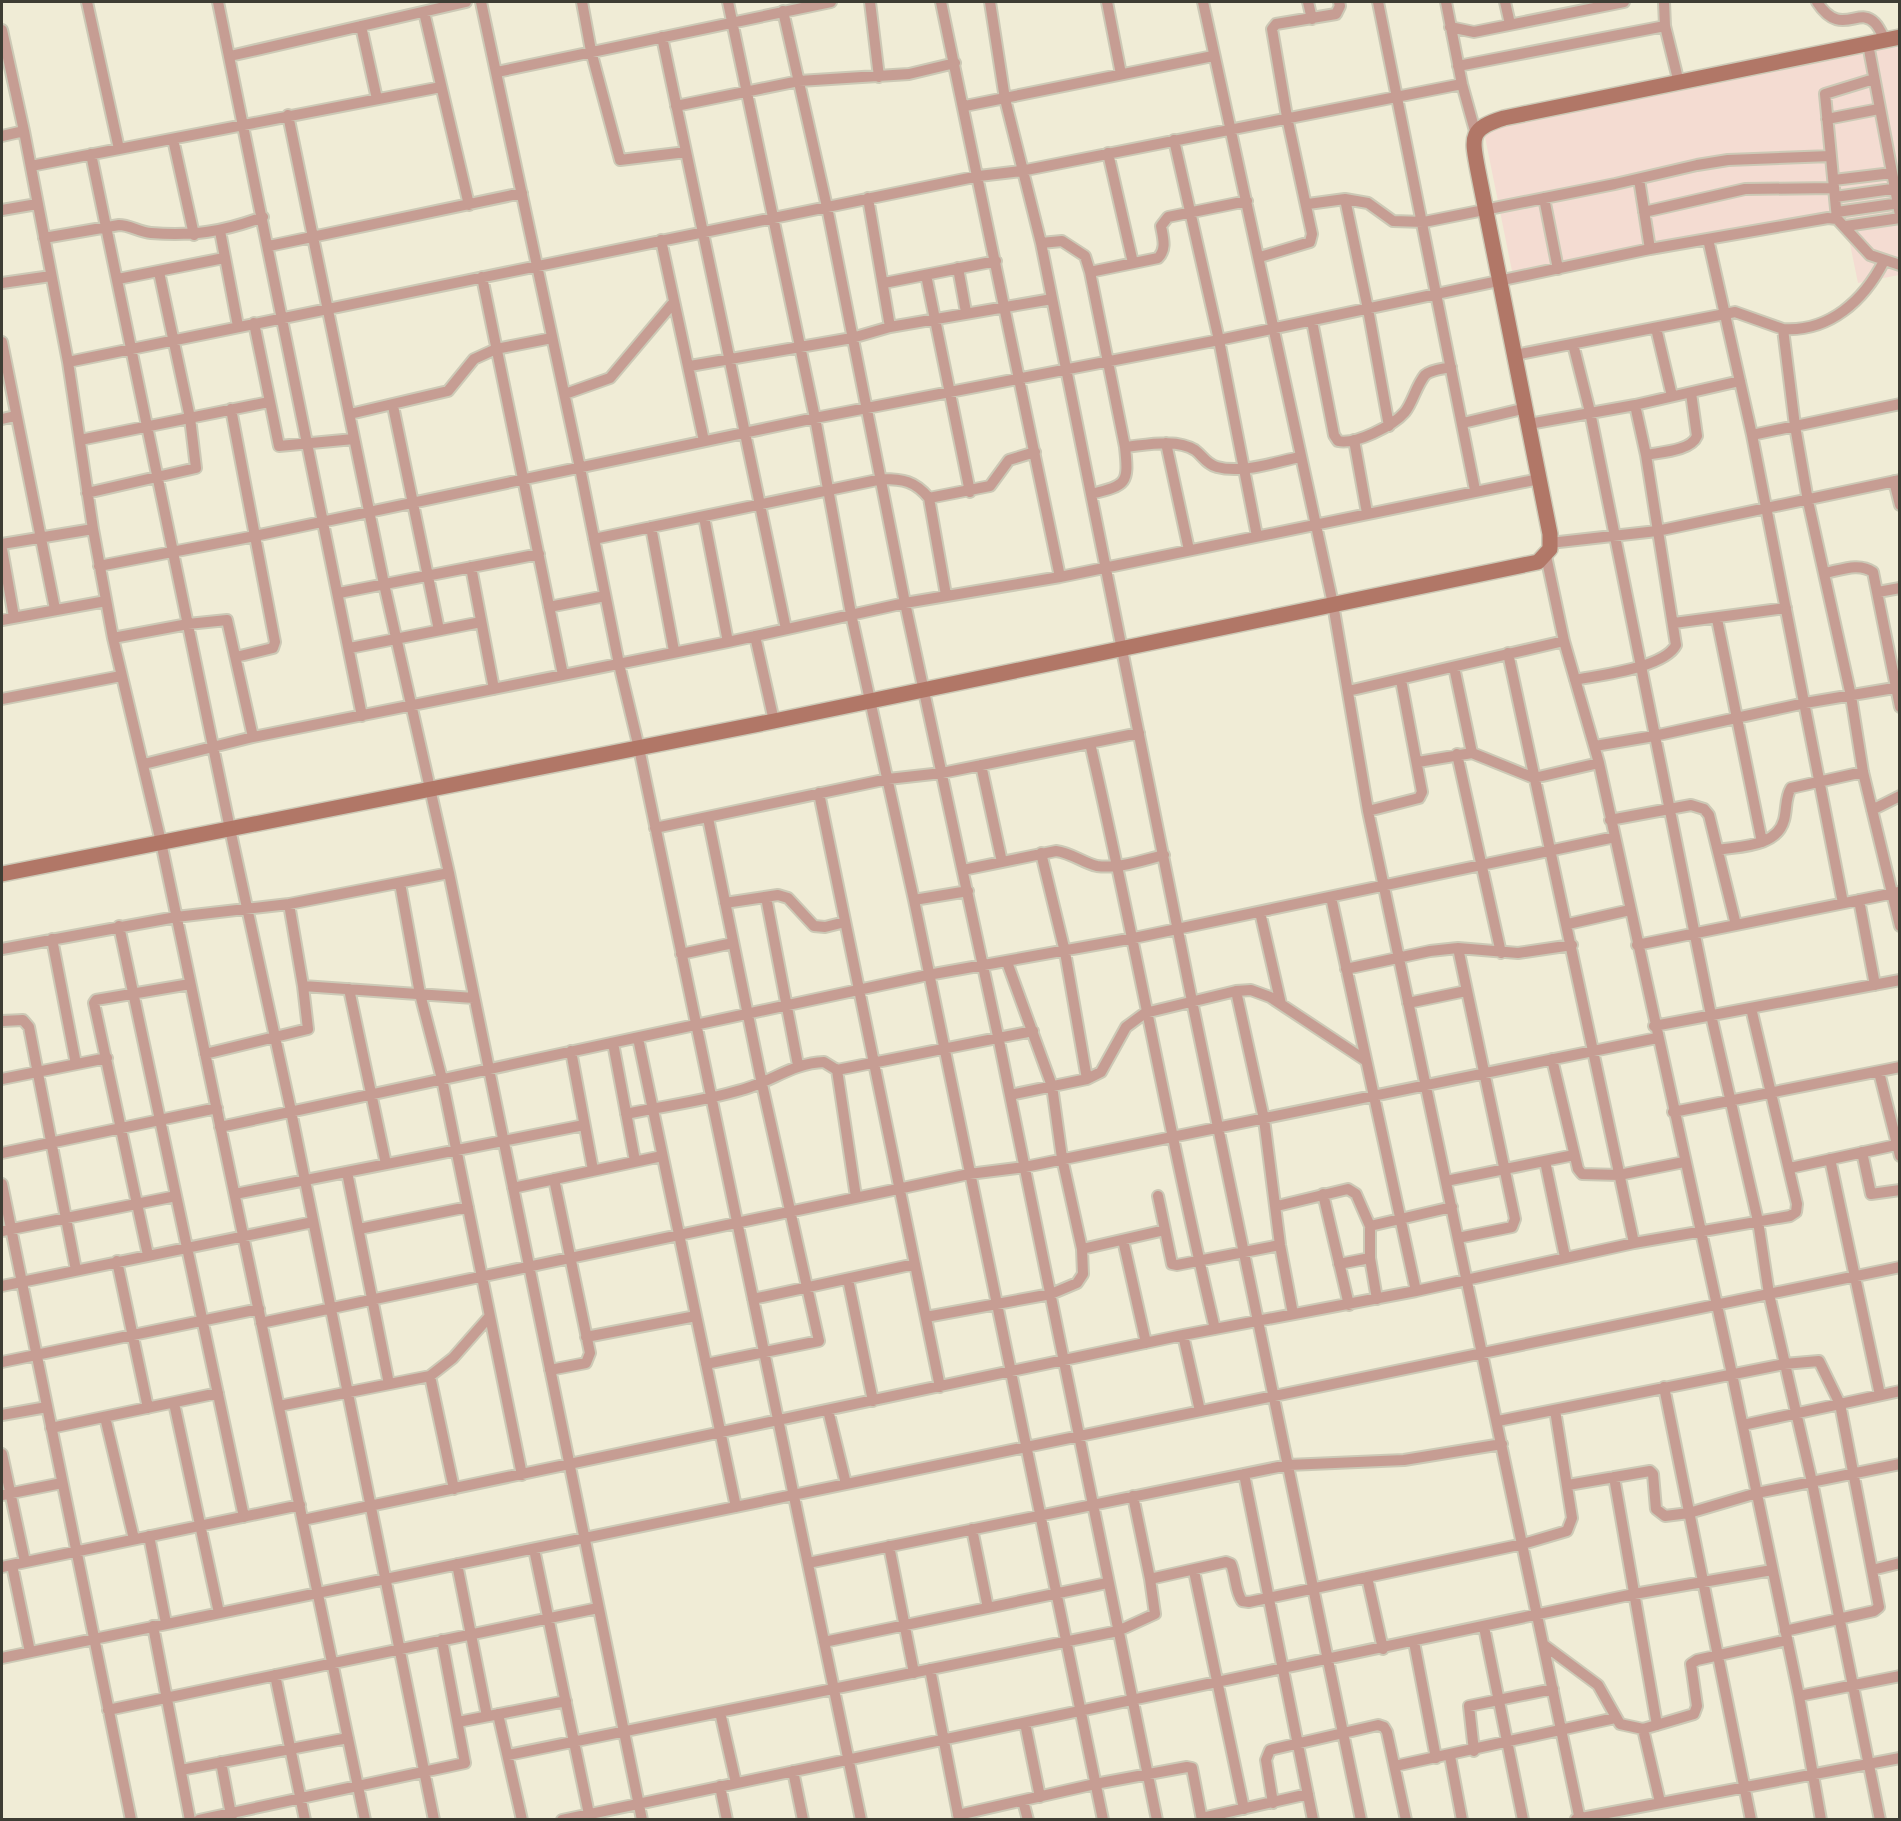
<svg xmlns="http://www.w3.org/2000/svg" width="1901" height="1821" font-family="Cabin,sans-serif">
<rect width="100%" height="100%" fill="#f0ecd6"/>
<path fill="#f4dcd2" d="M 1899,44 L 1899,275 L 1858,283 L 1843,210 L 1513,276 L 1483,127 Z"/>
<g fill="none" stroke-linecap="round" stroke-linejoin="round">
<defs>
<path id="street" d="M 87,2 L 119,149
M 218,2 L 362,716
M 481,2 L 580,468 L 619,664 L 639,748 L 861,1820
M 582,2 L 591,51 L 620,160 L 686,152
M 728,2 L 815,418 L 851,614 L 914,900 L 1103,1820
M 870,2 L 879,77
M 941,2 L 1060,577
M 990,2 L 1005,99 L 1041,243 L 1192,1001 L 1361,1820
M 1107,2 L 1121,74
M 1203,2 L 1333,604 L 1368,811 L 1580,1820
M 1308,2 L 1312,19
M 1378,2 L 1475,490
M 1446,2 L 1462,84 L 1475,131
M 1505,2 L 1510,24
M 1664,2 L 1665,26 L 1679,83
M 1817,2 C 1841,39 1859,5 1875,23 C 1879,27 1882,34 1885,40
M 783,11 L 827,207 L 905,603 L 998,1036 L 1157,1820
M 424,12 L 469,205
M 361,26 L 377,99
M 1450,27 L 1474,32 L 1624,2
M 2,30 L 24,131 L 68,362 L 93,529 L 113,638 L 161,842 L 365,1820
M 662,37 L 786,629
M 1868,44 L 1900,215
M 230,56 L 466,2
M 1458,66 L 1665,26
M 497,72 L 831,2
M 676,106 L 799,81 L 909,74 L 955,63
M 965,106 L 1213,56
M 288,115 L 384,584 L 449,873 L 642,1820
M 1827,119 L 1879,109
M 2,136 L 24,131
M 173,139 L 194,235
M 1174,140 L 1219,340 L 1257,536
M 1108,153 L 1133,263
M 91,154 L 230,829 L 291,1111 L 434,1820
M 31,166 L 441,87
M 1639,179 L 1650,249
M 1834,180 L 1892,173
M 1835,197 L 1899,188
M 868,198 L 890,327
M 1544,198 L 1558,269
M 1345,199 L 1368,309 L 1389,426
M 1308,204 L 1345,199 L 1368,203 L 1393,221 L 1424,222 L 1615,184 L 1697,165 L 1728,160 L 1831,156
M 2,210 L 37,204
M 1644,212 L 1745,189 L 1834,188
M 1837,212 L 1900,203
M 1837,219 L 1825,94 L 1874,79
M 1846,226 L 1900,218
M 220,231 L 238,326
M 44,238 L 119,225 C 130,225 139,232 151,233 C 194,236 222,232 263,217
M 1708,239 L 1752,435 L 1843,903
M 661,240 L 704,441
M 1041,243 L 1062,241 L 1085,256 L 1090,272 L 1125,447 C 1129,484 1127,485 1091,494
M 269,246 L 522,193
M 1260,257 L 1310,242 L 1312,234 L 1287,117 L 1272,29 L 1276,24 L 1336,14 L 1340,6 L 1339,2
M 1884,261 C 1864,300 1830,332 1783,329 L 1795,426 L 1808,501 L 1851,696 L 1863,772 L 1900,926
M 958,268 L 966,312
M 1090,272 L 1158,258 C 1167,249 1163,238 1161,226 L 1168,217 L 1247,201
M 926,275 L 970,492
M 482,277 L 563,675
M 118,279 L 224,258
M 2,283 L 51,276
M 884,283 L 996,261
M 1312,321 L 1334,435 L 1338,441 C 1355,445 1393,426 1405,412 C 1413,402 1416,386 1425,375 C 1432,369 1443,369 1451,367
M 254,323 L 279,446 L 354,439
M 1656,328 L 1672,396
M 2,342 L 55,609
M 1573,344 L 1590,412 L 1711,1015 L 1758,1221 L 1769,1294 L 1812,1482 L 1880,1820
M 1515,355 L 1735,312 L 1783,329
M 68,362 L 979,176 L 1021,171 L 1462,84
M 690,366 L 852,338 L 890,327 L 1052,299
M 565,394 L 610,378 L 674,302
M 393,406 L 439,630
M 231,409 L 275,642 L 273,648 L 236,657
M 350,414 L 448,391 L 474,359 L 496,349 L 552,338
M 2,419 L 15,416
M 1463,423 L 1526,408
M 1529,424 L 1635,405 L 1740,381
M 1752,435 L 1900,404
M 80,440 L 269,402
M 1354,440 L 1367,513
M 1166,443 L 1189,550
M 1125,447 C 1146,445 1176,438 1195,450 C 1203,456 1206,464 1217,467 C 1242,474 1275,462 1300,457
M 1646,455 C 1661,452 1691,451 1697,436 L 1691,393
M 1894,481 L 1900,505
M 87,493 L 196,468 L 190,418 L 159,272
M 929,498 L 990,486 L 1009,460 L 1035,452
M 704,517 L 728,642
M 651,527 L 674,651
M 594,539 L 882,479 C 903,479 915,481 929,498 L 946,595
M 1550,543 L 1657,531 L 1900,480
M 2,544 L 93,529
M 2,549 L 14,617
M 1546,556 L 1564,641 L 1599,763 L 1732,1374 L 1799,1696 L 1821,1820
M 99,566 L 255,536 L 815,418 L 1219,340 L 1650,249 L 1828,218 L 1837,219 L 1870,255 L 1900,265
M 471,567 L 494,689
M 1825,573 C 1841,570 1859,562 1873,572 L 1900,707
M 1878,592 L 1900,588
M 339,593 L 539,554
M 549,607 L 605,596
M 1717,619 L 1762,842
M 2,620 L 106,601
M 1674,623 L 1786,608
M 755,636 L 774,721
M 113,638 L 188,624 L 227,620 L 253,737
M 350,648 L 481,622
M 1508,653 L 1634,1243
M 1454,667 L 1472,753
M 1575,680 C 1600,675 1664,668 1676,645 L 1646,455 L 1635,405
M 1348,691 L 1564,641
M 2,699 L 121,676
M 1090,743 C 1135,938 1169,1135 1215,1329
M 1595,746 L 1654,736 L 1805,703 L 1900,687
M 1457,754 L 1501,953
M 1418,762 L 1472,753 L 1534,778 L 1599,763
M 144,764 L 253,737 L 728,642 L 905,603 L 1060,577 L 1539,479
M 981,765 L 1002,862
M 819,793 L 940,1387
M 1872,810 L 1900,796
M 1368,811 L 1419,798 L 1422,792 L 1401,680
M 1610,820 L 1691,805 L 1704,809 L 1709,815 L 1736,925
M 655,828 L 888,779 L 942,773 L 1139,733
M 1718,850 C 1740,846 1777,847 1784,820 C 1787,809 1785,798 1791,788 L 1863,772
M 1041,853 L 1065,952 L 1087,1079
M 963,870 L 1056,851 C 1072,853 1083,863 1097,866 C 1119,869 1143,860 1164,855
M 400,883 L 420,994 L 442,1079 L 522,1475
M 766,897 L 798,1065
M 1331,897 L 1416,1291
M 914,900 L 968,891
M 1859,900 L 1875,985
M 725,903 L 778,895 L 788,898 L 814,926 L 825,927 L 845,922
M 1260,912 L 1281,1004
M 1568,924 L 1630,910
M 119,926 L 244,1517
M 52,939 L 76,1064
M 1637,945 L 1899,892
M 1458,948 L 1515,1219 L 1512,1227 L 1458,1238
M 2,949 L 176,917 L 289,904 L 449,873
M 681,954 L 733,943
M 1346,969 L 1430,951 L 1458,948 L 1518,953 L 1572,945
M 303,986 L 474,998
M 349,989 L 386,1164
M 1236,991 L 1264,1119 L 1280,1245 L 1293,1314
M 1408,1003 L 1466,991
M 2,1021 L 23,1020 L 29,1027 L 76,1270
M 1654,1026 L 1900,980
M 638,1038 L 736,1507
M 613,1043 L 635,1161
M 571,1051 L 593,1170
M 205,1054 L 308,1029 L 303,986 L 289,904
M 1552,1059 L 1578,1169 L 1582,1174 L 1619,1175 L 1684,1162
M 837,1070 L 1033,1031
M 1879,1072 L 1900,1156
M 2,1079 L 107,1058
M 1010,1095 L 1087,1079 L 1101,1072 L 1126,1027 L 1145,1013 L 1236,991 L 1251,990 L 1270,997 L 1365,1060
M 1673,1112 L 1900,1067
M 626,1114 C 664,1106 704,1101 741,1090 C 771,1082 793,1063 824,1062 L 837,1070 L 856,1197
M 220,1127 L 928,975 L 1134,938 L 1615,837
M 1862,1152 L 1871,1194 L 1900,1190
M 2,1153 L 217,1108
M 1830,1159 L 1880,1395
M 1545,1161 L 1565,1257
M 1790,1168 L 1896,1145
M 347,1172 L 389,1384
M 1446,1181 L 1574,1155
M 2,1184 L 131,1820
M 513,1188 L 662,1156
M 235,1194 L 584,1125
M 1323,1194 L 1349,1305
M 1158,1196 L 1172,1264 L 1177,1265 L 1280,1245
M 1277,1206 L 1348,1189 L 1356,1194 L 1370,1226 L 1452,1207
M 1370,1226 L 1370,1258 L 1377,1299
M 359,1229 L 468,1207
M 2,1231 L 176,1196
M 1123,1240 L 1146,1343
M 1082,1249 L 1165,1230
M 148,1255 L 94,1003 L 96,1000 L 190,984
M 117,1261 L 148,1408
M 1339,1264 L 1370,1258
M 848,1279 L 873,1401
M 2,1286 L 313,1222
M 753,1299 L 915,1264
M 926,1317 L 1051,1294 L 1077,1283 L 1083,1274 L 1082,1249 L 1062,1158 L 1052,1086 L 1007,962
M 261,1323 L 969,1174 L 1025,1167 L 1657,1038
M 1183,1335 L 1200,1411
M 586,1337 L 696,1316
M 2,1362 L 259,1309
M 706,1364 L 819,1341 L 762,1084 L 708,818
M 550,1370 L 586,1363 L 590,1353 L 554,1179
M 430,1376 L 454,1489
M 1664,1387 L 1751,1820
M 174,1403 L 219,1613
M 279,1406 L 430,1376 L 453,1358 L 489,1317
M 828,1410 L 846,1484
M 2,1415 L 47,1407
M 105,1417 L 134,1539
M 1498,1421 L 1784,1364 L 1819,1361 L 1840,1404 L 1879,1607 L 1874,1611 L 1785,1631
M 1743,1425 L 1900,1391
M 51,1428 L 218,1393
M 2,1454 L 25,1562
M 1244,1474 L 1313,1820
M 1614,1477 L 1657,1725
M 1568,1485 L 1650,1471 L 1653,1474 L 1656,1509 L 1665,1516 L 1689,1513 L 1757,1493 L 1900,1464
M 2,1495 L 62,1483
M 1133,1496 L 1150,1579
M 303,1520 L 1183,1335 L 1416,1291 L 1634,1243 L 1790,1216 L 1796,1212 L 1797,1204 L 1751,1008
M 972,1529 L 988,1608
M 149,1536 L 166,1623
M 889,1546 L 914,1673
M 534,1549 L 590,1819
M 808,1563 L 1288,1465 L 1404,1460 L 1502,1444
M 457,1564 L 487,1716
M 12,1565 L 30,1652
M 2,1567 L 300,1505
M 1872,1570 L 1900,1563
M 1194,1571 L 1244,1809
M 1367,1577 L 1383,1649
M 153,1626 L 190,1820
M 1484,1627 L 1523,1820
M 824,1642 L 1107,1583
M 1414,1642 L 1436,1758
M 1544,1645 L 1598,1685 L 1620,1724 L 1643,1729 L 1694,1714 L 1697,1706 L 1691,1664 L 1697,1660 L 1787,1640
M 2,1658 L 1900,1267
M 930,1669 L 959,1819
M 275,1675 L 305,1820
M 1799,1696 L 1900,1676
M 108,1710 L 598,1608
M 720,1712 L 736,1783
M 498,1714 L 522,1820
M 458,1722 L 566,1701
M 1025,1723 L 1040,1797
M 1643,1729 L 1660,1802
M 1474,1751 L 1469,1706 L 1553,1689
M 508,1755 L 1118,1631 L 1155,1614 L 1150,1579 L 1226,1562 L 1231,1564 C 1236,1576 1235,1591 1242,1601 L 1249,1602 L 1523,1544 L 1567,1531 L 1572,1518 L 1555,1410
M 1450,1756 L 1462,1820
M 221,1762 L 232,1820
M 1395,1766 L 1615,1718
M 181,1770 L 348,1738
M 793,1771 L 803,1820
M 720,1786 L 727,1820
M 1023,1801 L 1028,1820
M 1273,1803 L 1266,1760 L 1270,1750 L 1378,1725 L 1384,1727 L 1387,1732 L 1406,1820
M 958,1815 L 1095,1784 L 1187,1767 L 1192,1768 L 1202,1820
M 1202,1818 L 1308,1794
M 1576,1819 L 1900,1758
M 199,1820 L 465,1763 L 442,1640
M 562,1820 L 1634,1594 L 1772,1570"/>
<path id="secondary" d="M 2,874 L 774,721 L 1538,562 L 1550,549 L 1550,534 L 1478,171 C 1472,138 1468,129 1504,118 L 1900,37"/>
</defs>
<use href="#street" stroke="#ccc9b6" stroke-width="14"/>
<use href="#secondary" stroke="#ccc9b6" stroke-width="18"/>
<use href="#street" stroke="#c69d93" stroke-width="10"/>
<use href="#secondary" stroke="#b17767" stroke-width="15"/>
</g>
<rect width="1901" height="1821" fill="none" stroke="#3e3d34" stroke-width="6"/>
</svg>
